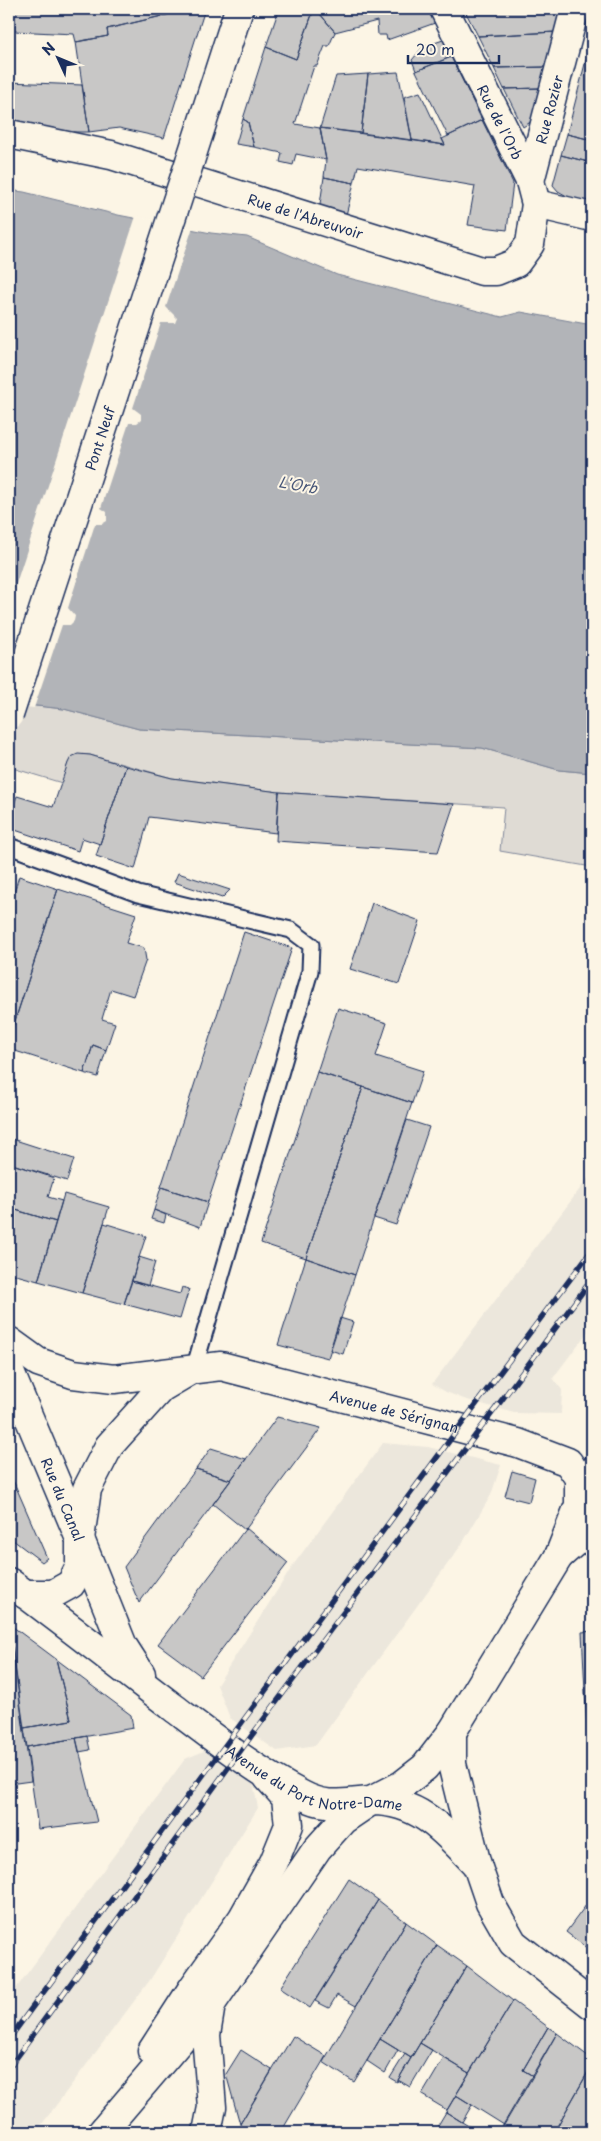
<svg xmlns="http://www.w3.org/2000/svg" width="601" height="2141" font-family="'Playpen Sans',sans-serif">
<rect width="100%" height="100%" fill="#fcf5e5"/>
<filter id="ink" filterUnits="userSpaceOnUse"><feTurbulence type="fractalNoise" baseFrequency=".02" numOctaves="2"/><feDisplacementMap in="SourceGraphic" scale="10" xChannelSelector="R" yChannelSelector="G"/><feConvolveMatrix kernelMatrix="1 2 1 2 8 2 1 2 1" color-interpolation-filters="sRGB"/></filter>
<g filter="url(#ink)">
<path fill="#ece7dc" d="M 592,1173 L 592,1326 L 553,1378 L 562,1390 L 561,1414 L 514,1413 L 464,1399 L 446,1392 L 432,1384 Z
M 383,1443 L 428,1447 L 501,1465 L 491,1495 L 462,1544 L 316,1745 L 277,1751 L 230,1718 L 217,1685 L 294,1564 Z
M 204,1751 L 253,1783 L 258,1808 L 150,1980 L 36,2132 L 9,2132 L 9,1998 L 185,1759 Z"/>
<path fill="#dfdbd4" stroke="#7d8599" d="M 9,703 L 64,709 L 139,729 L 482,748 L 559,770 L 592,773 L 592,867 L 500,851 L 504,807 L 279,792 L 172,778 L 90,755 C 66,752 69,763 62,783 L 9,767 Z"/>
<path fill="#b2b4b8" stroke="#767f94" d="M 9,190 L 24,192 L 118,215 L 211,233 L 247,237 L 337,275 L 502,317 L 521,312 L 592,325 L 592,773 L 559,770 L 482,748 L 139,729 L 64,709 L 9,703 Z"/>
<path fill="#fcf5e5" d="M 136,216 L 193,227 L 166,307 L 177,318 L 175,323 L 161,323 L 133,408 L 141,414 L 141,420 L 137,423 L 129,423 L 101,508 L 107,512 L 107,521 L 102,524 L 95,524 L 68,608 L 75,616 L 74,621 L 70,625 L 62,625 L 34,708 L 9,705 L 9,605 Z"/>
<path fill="#c8c7c6" stroke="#1b2f5e" d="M 15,9 L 173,9 L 174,13 L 107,29 L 108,36 L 76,42 L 74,34 L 14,31 Z
M 192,9 L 205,9 L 164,138 L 119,128 L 89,132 L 76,42 L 108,36 L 107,29 Z
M 279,9 L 314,9 L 296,59 L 266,47 Z
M 314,9 L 316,9 L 335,32 L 329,46 L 325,46 L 317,66 L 314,66 L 295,124 L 320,128 L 326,160 L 296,154 L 293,165 L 280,162 L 282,153 L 254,147 L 248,122 L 243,119 L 266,47 L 296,59 Z
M 316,9 L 427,9 L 435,23 L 387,40 L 386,35 L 378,35 L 377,21 L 335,32 Z
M 464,9 L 562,9 L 556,32 L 478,36 Z
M 556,32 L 547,67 L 494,68 L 478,36 Z
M 443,40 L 451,57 L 416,71 L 412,60 L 423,47 Z
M 587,56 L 592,57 L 592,140 L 567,134 Z
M 451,57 L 482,120 L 448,136 L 416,71 Z
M 547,67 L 541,88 L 504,89 L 494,68 Z
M 398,72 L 412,140 L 361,133 L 368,74 Z
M 368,74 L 361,133 L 320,128 L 336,76 Z
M 9,82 L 82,85 L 89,132 L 54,132 L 9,122 Z
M 541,88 L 532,121 L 523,127 L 504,89 Z
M 420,92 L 442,139 L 445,145 L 412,140 L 404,97 Z
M 243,119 L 248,122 L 254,147 L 236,144 Z
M 482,120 L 513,183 L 507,230 L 468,225 L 475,186 L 358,166 L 354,183 L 324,177 L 326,160 L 320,128 L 445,145 L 442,139 Z
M 567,134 L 592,140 L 592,163 L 561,155 Z
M 561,155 L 592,163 L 592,205 L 572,199 L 558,191 L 553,185 Z
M 324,177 L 354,183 L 345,219 L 319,211 Z
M 78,754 L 90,755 L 126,766 L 100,844 L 82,838 L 78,851 L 9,828 L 9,818 L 17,796 L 53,807 L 68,763 L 71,757 Z
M 126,766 L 172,778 L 279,792 L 276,833 L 149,817 L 135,869 L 96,856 Z
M 279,792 L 454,804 L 438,852 L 276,841 Z
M 178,873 L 230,890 L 222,898 L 174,882 Z
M 19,876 L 58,889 L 9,1039 L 9,926 L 14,911 L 9,908 Z
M 58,889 L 136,914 L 126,943 L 144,948 L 146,960 L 133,996 L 111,989 L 102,1019 L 115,1023 L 106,1050 L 93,1045 L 84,1073 L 9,1049 L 9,1039 Z
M 372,903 L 420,921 L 399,984 L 350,969 Z
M 244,932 L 292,948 L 208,1202 L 161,1187 Z
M 338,1008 L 387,1023 L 376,1056 L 423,1071 L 412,1103 L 317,1072 Z
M 93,1045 L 106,1050 L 98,1077 L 84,1073 Z
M 317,1072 L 363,1087 L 306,1258 L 261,1243 Z
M 363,1087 L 412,1103 L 355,1275 L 306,1258 Z
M 407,1120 L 429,1127 L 396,1225 L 374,1218 Z
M 9,1138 L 74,1159 L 67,1181 L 9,1163 Z
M 9,1163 L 54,1178 L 48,1197 L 62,1201 L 56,1222 L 9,1208 Z
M 161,1187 L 208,1202 L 200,1227 L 154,1210 Z
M 64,1194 L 109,1207 L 82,1293 L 38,1281 Z
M 9,1208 L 56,1222 L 38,1281 L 9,1273 Z
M 154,1210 L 166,1215 L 164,1223 L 151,1219 Z
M 104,1223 L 146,1236 L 124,1304 L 82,1293 Z
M 139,1257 L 155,1262 L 148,1286 L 132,1281 Z
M 306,1258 L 355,1275 L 328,1358 L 278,1345 Z
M 132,1281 L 180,1294 L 182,1287 L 189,1289 L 180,1319 L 124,1304 Z
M 340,1318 L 353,1322 L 343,1354 L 330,1350 Z
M 277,1417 L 321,1428 L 245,1530 L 213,1504 Z
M 211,1448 L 246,1459 L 231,1480 L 196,1469 Z
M 196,1469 L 231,1480 L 139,1603 L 124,1567 Z
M 9,1471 L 47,1558 L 42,1562 L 9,1537 Z
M 512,1471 L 535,1478 L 529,1502 L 505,1496 Z
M 246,1528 L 288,1563 L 201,1676 L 158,1644 Z
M 9,1624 L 56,1659 L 71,1720 L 24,1728 Z
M 9,1626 L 31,1781 L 9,1784 Z
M 592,1631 L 592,1808 L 591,1808 L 582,1632 Z
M 56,1659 L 131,1715 L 133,1728 L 27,1747 L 24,1728 L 71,1720 Z
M 87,1736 L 90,1750 L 79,1752 L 76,1738 Z
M 76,1738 L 97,1822 L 38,1829 L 27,1747 Z
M 349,1879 L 378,1900 L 310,2008 L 280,1988 Z
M 592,1897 L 592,1952 L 566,1932 Z
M 378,1900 L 406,1922 L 356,2006 L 337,1995 L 329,2008 L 315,2001 Z
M 406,1922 L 437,1945 L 354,2082 L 323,2062 Z
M 437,1945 L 467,1966 L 411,2058 L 380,2039 Z
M 467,1966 L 513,2001 L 469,2073 L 420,2043 Z
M 513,2001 L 548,2027 L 523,2070 L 533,2076 L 504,2125 L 456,2095 Z
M 548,2027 L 557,2033 L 533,2076 L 523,2070 Z
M 557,2033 L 592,2059 L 592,2065 L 554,2132 L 499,2132 Z
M 293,2036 L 326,2056 L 281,2132 L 242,2132 L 240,2124 Z
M 380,2039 L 398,2050 L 385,2073 L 367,2061 Z
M 420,2043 L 432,2050 L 410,2087 L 398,2080 Z
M 241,2050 L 272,2070 L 240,2124 L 226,2074 Z
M 405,2054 L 411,2058 L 397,2082 L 390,2078 Z
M 444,2058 L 469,2073 L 447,2110 L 422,2095 Z
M 592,2065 L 592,2132 L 554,2132 Z
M 456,2095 L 472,2105 L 462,2122 L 446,2112 Z
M 446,2112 L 478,2132 L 434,2132 Z"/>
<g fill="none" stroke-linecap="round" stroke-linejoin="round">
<defs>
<path id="service" d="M 9,846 L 138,894 L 291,930 L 311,945 L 310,971 L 194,1369
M 579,1478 L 592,1463"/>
<g id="minor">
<path id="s1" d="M 9,134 L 111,155 L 482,271 L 496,271 L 516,263 L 530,244 L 536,204 L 530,181 L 444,9"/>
<path id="s2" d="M 530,181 L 575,9"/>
<path d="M 536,204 L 592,217"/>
<path d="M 207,2132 L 212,2107 L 206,2035 L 211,2004"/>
</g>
<path id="tertiary" d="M 559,1556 L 592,1527"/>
<g id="primary">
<path d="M 190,161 L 239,9"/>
<path id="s3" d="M 9,1341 L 38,1362 L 73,1374 L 114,1379 L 221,1366 L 518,1443 L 568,1462 L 579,1478 L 579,1505 L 559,1556 L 452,1732 L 425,1767 L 402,1785 L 371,1801 L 343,1820 L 317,1849 L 211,2004 L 102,2132"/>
<path id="s4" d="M 9,1370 L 80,1539 L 123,1646 L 141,1674"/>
<path id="s5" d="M 9,1582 C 65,1623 119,1666 174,1708 C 215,1739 256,1771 302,1795 C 328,1809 345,1802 372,1801 C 421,1801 446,1833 477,1865"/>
<path d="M 25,1594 L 53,1594 L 71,1584 L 80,1566 L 80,1539 L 87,1489 L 109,1446 L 161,1388 L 188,1372"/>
<path d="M 452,1732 L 452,1764 L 477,1865 L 490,1903 L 513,1943 L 592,2005"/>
<path d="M 152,2051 L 192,1989 L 242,1919 L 274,1862 L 289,1825 L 286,1798 L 268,1778"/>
</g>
</defs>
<use href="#service" stroke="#1b2f5e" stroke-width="19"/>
<use href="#minor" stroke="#1b2f5e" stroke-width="31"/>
<use href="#tertiary" stroke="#1b2f5e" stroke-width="31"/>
<use href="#primary" stroke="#1b2f5e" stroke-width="31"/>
<use href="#service" stroke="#fcf5e5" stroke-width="15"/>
<use href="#minor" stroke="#fcf5e5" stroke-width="28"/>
<use href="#tertiary" stroke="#fcf5e5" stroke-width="28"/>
<use href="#primary" stroke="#fcf5e5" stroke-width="28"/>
<defs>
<path id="rail" d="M 9,2039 L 480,1399 L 592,1250
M 9,2068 L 255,1731 L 592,1279"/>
</defs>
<use href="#rail" stroke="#1b2f5e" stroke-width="5.5"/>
<use href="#rail" stroke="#fcf5e5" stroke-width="4" stroke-dasharray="11" stroke-linecap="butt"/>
<defs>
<g id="primary-bridge">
<path id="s6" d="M 9,715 L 190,161"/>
</g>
</defs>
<use href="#primary-bridge" stroke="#1b2f5e" stroke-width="31" stroke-linecap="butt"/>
<use href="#primary-bridge" stroke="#fcf5e5" stroke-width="28"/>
</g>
</g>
<g text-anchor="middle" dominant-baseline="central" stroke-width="4" stroke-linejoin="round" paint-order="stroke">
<g font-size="14" fill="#1b2f5e" stroke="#fcf5e5">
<text stroke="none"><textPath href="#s2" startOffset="74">Rue Rozier</textPath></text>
<text transform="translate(500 122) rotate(63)">Rue de l'Orb</text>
<text stroke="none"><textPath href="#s1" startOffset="308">Rue de l'Abreuvoir</textPath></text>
<text stroke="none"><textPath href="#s6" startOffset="291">Pont Neuf</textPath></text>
<text stroke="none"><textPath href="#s3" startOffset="401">Avenue de Sérignan</textPath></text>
<text stroke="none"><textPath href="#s4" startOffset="140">Rue du Canal</textPath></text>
<text stroke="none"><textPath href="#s5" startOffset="370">Avenue du Port Notre-Dame</textPath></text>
</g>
<g font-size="15" font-style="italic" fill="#485779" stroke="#fcf5e5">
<text transform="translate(298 484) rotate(10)">L'Orb</text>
</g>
</g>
<rect width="601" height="2141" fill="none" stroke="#fcf5e5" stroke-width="30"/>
<rect x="15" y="15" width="571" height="2111" fill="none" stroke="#1b2f5e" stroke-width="2" filter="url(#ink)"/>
<g transform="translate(58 58) rotate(314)" stroke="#fcf5e5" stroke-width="4" paint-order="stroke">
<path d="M0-4L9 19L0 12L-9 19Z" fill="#1b2f5e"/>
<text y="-8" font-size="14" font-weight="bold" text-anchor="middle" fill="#1b2f5e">N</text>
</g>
<path d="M408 55v8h91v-8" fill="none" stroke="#1b2f5e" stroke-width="2.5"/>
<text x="416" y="55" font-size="15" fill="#1b2f5e" stroke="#fcf5e5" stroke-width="4" paint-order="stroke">20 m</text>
</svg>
